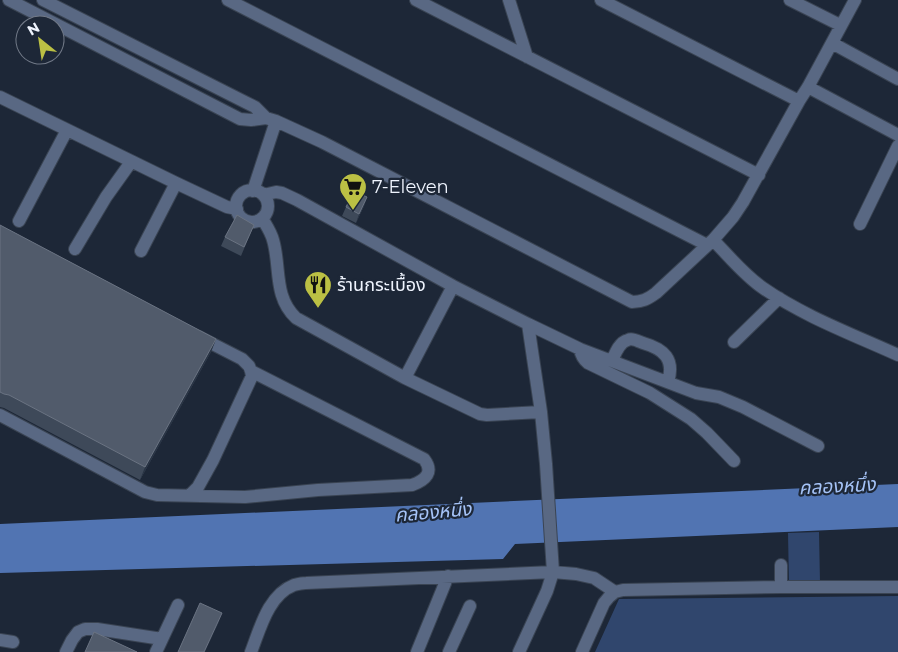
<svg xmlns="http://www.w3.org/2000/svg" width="898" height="652" font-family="Montserrat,'Noto Sans Thai',sans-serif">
<rect width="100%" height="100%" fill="#1d2737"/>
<path fill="#30466d" d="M 819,532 L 820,583 L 789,584 L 788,533 Z
M 898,596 L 898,652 L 595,652 L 619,599 Z"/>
<path fill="#5174b2" d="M 898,484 L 898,527 L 515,544 L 503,559 L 0,573 L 0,524 Z"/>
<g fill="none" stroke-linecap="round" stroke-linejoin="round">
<defs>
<path id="minor" d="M 9,0 L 240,119 L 251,120 L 266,118 L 276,121 L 322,142 L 632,302 C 642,302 648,299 656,293 L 713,240 L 733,217 L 743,202 L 799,101 L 808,87 L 855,0
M 43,0 L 245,102 L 255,107 L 266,118
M 228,0 L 707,245
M 416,0 L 759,175
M 509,0 L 527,57
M 601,0 L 799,101
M 790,0 L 840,25
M 832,43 L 898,79
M 808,87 L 898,135
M 0,97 L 176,183 L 227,207 L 237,209
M236 206a16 16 0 1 1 32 0a16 16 0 1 1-32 0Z
M 253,191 L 276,121
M 263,195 L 276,192 L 282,193 L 297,200 L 453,286 L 528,324 L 541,412 L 546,464 L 553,572 L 547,591 L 519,652
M 262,218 C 266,225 271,232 273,240 C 281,267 273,296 296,318 L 405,378 L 480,414 L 487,415 L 541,412
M 19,221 L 67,130
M 860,224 L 898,146
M 713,240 C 729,256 744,275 763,288 C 803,316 854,335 898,355
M 75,249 L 106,197 L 131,162
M 141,251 L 176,183
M 528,324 L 580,349 L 696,393 L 719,397 L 743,407 L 818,446
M 734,342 L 779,298
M 580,349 C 581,355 583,359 588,363 L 650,393 L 691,419 L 707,433 L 734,461
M 612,361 C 615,354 619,342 628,340 C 632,338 638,341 643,343 C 664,349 675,359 668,382
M 405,378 L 453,286
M 0,415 L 145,492 L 157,495 L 245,497 L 318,490 L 412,485 C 426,480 434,472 424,459 L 251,371
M 189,496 L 198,487 L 213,460 L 252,376 L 251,371 L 249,366 L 242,359 L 199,337
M 781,587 L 781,565
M 0,640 L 13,642
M 66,652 L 72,640 L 78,632 L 85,629 L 97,629 L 162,639
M 156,652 L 178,605
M 251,652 C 260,629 268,595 294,585 C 298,584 302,583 306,583 L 553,572 L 576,574 L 594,578 L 615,592 L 623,590 L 781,587 L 898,587
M 417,652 L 448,576
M 449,652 L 470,606
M 582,652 L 604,603 L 609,597 L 615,592"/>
</defs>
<use href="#minor" stroke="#3a4453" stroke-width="14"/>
<use href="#minor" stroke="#596883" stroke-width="12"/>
</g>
<path fill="#3e4959" d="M 367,197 L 364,206 L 356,223 L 342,216 L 346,207 Z
M 0,225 L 216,339 L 211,352 L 140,480 L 4,408 L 0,407 Z
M 254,225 L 241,256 L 221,246 L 225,237 Z"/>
<path fill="#293444" d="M 367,197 L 364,206 L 356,223 L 359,214 Z
M 216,339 L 211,352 L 140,480 L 145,467 Z
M 222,613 L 219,622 L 205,652 L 204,652 Z"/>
<path fill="#515b6b" stroke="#6a7382" d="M 354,191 L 367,197 L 359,214 L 346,207 Z
M 237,215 L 254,225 L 244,247 L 225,237 Z
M 0,225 L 216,339 L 145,467 L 9,395 L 4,394 L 0,392 Z
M 200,603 L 222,613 L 204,652 L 178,652 Z
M 94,632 L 137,652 L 85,652 Z"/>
<defs>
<symbol id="supermarket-pin" viewBox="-11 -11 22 30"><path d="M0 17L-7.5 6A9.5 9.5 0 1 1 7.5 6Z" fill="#bbc044" stroke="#1d2737"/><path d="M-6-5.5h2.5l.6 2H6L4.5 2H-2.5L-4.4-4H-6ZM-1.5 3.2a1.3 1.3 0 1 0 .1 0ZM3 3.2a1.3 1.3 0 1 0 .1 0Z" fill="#111"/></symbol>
<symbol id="restaurant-pin" viewBox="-11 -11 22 30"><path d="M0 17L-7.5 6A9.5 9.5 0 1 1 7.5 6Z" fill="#bbc044" stroke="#1d2737"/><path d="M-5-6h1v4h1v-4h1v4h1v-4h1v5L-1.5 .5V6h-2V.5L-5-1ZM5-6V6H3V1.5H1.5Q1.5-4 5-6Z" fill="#111"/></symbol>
</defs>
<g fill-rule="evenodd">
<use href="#supermarket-pin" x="337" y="171" width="32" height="43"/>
<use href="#restaurant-pin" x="302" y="269" width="32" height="43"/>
</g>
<g text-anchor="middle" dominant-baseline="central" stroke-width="4.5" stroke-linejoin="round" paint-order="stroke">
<g font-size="18" fill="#eff4fe" stroke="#1d2737" text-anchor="start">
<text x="372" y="187">7-Eleven</text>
<text x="337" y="285">ร้านกระเบื้อง</text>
</g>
<g font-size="19" font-style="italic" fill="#a5c3f7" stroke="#1d2737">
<text transform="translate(837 486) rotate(-3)">คลองหนึ่ง</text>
<text transform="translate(433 512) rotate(-5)">คลองหนึ่ง</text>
</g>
</g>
<g transform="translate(40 40) rotate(330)"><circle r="24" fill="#1d2737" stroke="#717987"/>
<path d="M0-4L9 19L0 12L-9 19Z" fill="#bbc044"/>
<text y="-8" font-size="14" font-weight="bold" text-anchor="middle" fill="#eff4fe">N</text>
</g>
</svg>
